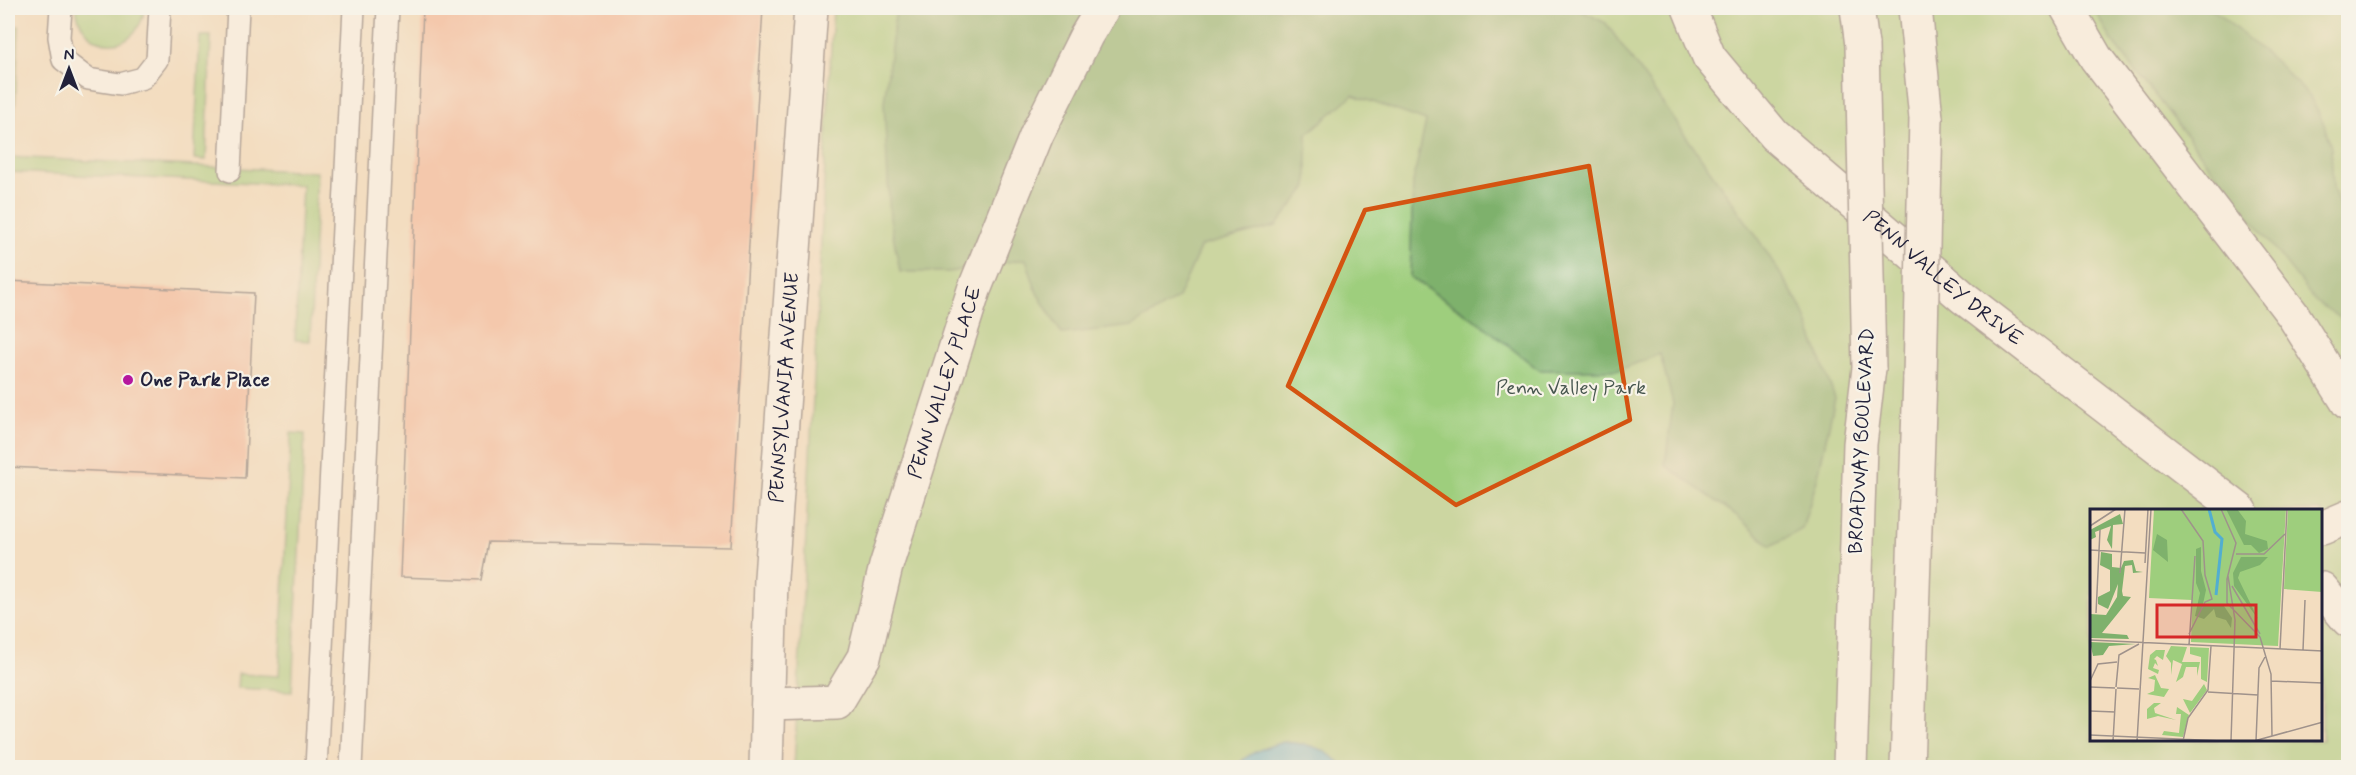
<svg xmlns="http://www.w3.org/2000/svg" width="2356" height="775" font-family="Mynerve,sans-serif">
<rect width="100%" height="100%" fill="#f7f3e8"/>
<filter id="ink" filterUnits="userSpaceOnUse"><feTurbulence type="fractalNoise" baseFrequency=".0167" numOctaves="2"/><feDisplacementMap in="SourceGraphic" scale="12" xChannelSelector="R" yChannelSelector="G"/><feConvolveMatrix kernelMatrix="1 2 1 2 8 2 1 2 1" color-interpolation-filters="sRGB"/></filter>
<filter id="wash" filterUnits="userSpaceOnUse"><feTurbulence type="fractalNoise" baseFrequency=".008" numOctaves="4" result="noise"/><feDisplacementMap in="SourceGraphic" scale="24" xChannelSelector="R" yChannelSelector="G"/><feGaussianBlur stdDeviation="1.35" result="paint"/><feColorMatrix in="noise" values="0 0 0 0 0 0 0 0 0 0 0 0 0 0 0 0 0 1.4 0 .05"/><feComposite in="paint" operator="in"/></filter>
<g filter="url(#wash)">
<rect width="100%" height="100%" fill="#f3ddc0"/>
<path fill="#9ece7d" stroke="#60785c" stroke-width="1.5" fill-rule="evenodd" d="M 76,8 L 145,8 C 137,56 83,54 76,8 Z
M 833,8 L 2348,8 L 2348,767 L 794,768 ZM 2092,511 L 2322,511 L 2322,740 L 2092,740 Z
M 8,26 L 19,26 L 13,150 L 8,150 Z
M 200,36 L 211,36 L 206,160 L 194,159 Z
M 8,157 L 317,172 L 310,341 L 295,340 L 302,185 L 8,172 Z
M 291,433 L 305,434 L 292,691 L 237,688 L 238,674 L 279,676 Z"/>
<path fill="#7eb16c" stroke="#506a54" stroke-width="1.5" d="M 896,8 L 1139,8 L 1145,10 L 1148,8 L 1576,8 L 1606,23 L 1753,231 L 1802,308 L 1835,398 L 1817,480 L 1802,529 L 1771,546 L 1737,516 L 1665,465 L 1673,403 L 1660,354 L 1619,370 L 1539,370 L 1480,323 L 1410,277 L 1413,182 L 1426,121 L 1353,95 L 1307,134 L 1307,187 L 1276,226 L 1201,246 L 1178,298 L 1132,326 L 1062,334 L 1037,293 L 1026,259 L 949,272 L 900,272 L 890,218 L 884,103 Z
M 2094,8 L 2211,8 L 2276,62 L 2310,97 L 2324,124 L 2331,148 L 2333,188 L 2348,228 L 2348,323 L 2315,301 L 2112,40 Z"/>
<path fill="#52aed0" stroke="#3a6886" stroke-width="1.5" d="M 1284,742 C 1312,744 1324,748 1345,767 L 1236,767 C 1248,752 1266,747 1284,742 Z"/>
<g id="blocks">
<path fill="#f7af94" d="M 423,8 L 763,8 L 731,547 L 488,542 L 481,580 L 400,577 Z
M 8,281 L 254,293 L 245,478 L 8,467 Z"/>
</g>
</g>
<g filter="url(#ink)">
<use href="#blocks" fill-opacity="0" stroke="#6b636a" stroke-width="1.5"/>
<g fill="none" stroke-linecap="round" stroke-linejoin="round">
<defs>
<path id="service" d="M 61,8 L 59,37 L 63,60 L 88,79 L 120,84 L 143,78 L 157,60 L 160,8
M 230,171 L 238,8
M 316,768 L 354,8
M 351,768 L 388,8"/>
<g id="minor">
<path d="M 2322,528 L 2348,517"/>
<path id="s1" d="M 768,704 L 837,702 L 864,657 L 886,566 L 974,290 L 1037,134 L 1086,36 L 1103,8"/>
<path id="s2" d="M 766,768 L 771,578 L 811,8"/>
</g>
<g id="secondary">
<path id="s3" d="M 1689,8 L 1709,57 L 1774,135 L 1964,298 L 2241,511"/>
<path d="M 1857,8 L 1862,45"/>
<path d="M 1915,8 L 1926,118"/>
<path d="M 2067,8 L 2096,58 L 2293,315 L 2348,403"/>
<path d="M 2322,589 L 2348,620"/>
<path d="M 1850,768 L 1860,444 L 1869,368"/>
<path d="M 1907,768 L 1920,377"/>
</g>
</defs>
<use href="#service" stroke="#6b636a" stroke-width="24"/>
<use href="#minor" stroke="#6b636a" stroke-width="36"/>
<use href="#secondary" stroke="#6b636a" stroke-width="36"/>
<use href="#service" stroke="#fff" stroke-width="21"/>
<use href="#minor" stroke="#fff" stroke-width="33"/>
<use href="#secondary" stroke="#fff" stroke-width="33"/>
<defs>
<path id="secondary-bridge" d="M 1862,45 L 1869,368
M 1920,377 L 1926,118"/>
</defs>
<use href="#secondary-bridge" stroke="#6b636a" stroke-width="36" stroke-linecap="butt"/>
<use href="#secondary-bridge" stroke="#fff" stroke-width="33"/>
</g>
</g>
<path d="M0 0H2356V775H0ZM 1589,166 L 1630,420 L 1456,505 L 1288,386 L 1365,210 Z" fill="#f3ddc0" fill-opacity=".55" fill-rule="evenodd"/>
<path fill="none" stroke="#d45411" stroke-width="4.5" stroke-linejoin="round" d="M 1589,166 L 1630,420 L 1456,505 L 1288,386 L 1365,210 Z"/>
<circle fill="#b5179e" stroke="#f7f3e8" stroke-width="2" cx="128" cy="380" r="6"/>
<g text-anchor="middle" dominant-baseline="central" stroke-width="4.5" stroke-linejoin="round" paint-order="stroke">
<g font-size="20" fill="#22223b" stroke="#f7f3e8">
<text stroke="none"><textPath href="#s3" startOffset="376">PENN VALLEY DRIVE</textPath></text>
<text stroke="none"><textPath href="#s1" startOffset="408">PENN VALLEY PLACE</textPath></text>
<text stroke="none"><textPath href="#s2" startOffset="381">PENNSYLVANIA AVENUE</textPath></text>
<text transform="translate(1862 441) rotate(-87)">BROADWAY BOULEVARD</text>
</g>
<g font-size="20" font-weight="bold" fill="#22223b" stroke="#f7f3e8" text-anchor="start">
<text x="140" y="380">One Park Place</text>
</g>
<g font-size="20" fill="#47564f" stroke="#f7f3e8">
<text x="1571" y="388">Penn Valley Park</text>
</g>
</g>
<g transform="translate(2090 509)">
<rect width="232" height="232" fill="#f3ddc0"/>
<path d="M 64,0 L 196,0 L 188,137 L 101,133 L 102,91 L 59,89 ZM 198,0 L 232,0 L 232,83 L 194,80 ZM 81,137 L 97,138 L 92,153 L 110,153 L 107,167 L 107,158 L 96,158 L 93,168 L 86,173 L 92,155 L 83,151 L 81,166 L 81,154 L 76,147 ZM 100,138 L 119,139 L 117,173 L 111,170 L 111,148 L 100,145 ZM 66,141 L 75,141 L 73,151 L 67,147 L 64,150 L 66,151 L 68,157 L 65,154 L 63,159 L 69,161 L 68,165 L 58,160 L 60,146 ZM 65,166 L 71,179 L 79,180 L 74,188 L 57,185 L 64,182 L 65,171 L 58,169 ZM 114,175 L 117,181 L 100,204 L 93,190 L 102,192 ZM 64,194 L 71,194 L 64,199 L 65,204 L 86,211 L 68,207 L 57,210 L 57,200 ZM 87,198 L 99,206 L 93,228 L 72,226 L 74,222 L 89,224 L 91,205 L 86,205 Z" fill="#9ece7d"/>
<path d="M 136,0 L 147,0 L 156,12 L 155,25 L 177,32 L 178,40 L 169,44 L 161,36 L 154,36 ZM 30,5 L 33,15 L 23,16 L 22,40 L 17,31 L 21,17 L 5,23 L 6,28 L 0,31 L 0,21 ZM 67,25 L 77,31 L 78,53 L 63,41 ZM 111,38 L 111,62 L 116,81 L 113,95 L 134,97 L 142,109 L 141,119 L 136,111 L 126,108 L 124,100 L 114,110 L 105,107 L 110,84 L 106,74 L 106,40 ZM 11,43 L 22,45 L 22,58 L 31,59 L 34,52 L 43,51 L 46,62 L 53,63 L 43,64 L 42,56 L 35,57 L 32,82 L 33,87 L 41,88 L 12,124 L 37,126 L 39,130 L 0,129 L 0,105 L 16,106 L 27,88 L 28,75 L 18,100 L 8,95 L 8,88 L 20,82 L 20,61 L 10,56 ZM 151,48 L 178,48 L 170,56 L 150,63 L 148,69 L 168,110 L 144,77 L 143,64 ZM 0,133 L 46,135 L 19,137 L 13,146 L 3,147 Z" fill="#7eb16c"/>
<path fill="none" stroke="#52aed0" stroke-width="3" d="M 119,0 L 125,23 L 132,30 L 126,86"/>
<path fill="none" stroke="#9f928b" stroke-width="1.5" d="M 91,0 L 113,32 L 115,66 L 122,90 L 115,93 L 99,125M 131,0 L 146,34 L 137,70 L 137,94 L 170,128M 0,17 L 26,0M 0,41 L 55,44M 9,42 L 10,21M 146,45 L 174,45 L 195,25M 55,54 L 58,0M 30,64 L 35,0M 138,67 L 145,111 L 141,232M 142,77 L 170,125M 6,104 L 9,42M 170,128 L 181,165 L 182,227M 0,131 L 233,142M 99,136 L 105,47M 190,140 L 197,0M 213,141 L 215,91M 0,172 L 8,155 L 27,153M 181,172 L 233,174M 0,178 L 25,179M 26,178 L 29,146 L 49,135M 27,179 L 49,180M 118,183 L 168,186M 0,202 L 25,203M 0,226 L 132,232M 23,232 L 26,180M 47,232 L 61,0M 93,232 L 98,209 L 118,181 L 121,137M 164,232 L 233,213M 166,232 L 169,159 L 175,148"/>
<path fill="#d62828" fill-opacity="0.15" stroke="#d62828" stroke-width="3" d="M 67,96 L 166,96 L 166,128 L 67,128 Z"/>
<rect width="232" height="232" fill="none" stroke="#22223b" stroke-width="3"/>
</g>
<rect width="2356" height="775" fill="none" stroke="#f7f3e8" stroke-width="30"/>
<g transform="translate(69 69)" stroke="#f7f3e8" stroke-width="4.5" paint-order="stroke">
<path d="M0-4.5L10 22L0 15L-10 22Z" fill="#22223b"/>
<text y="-9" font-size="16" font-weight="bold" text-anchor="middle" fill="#22223b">N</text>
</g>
</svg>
